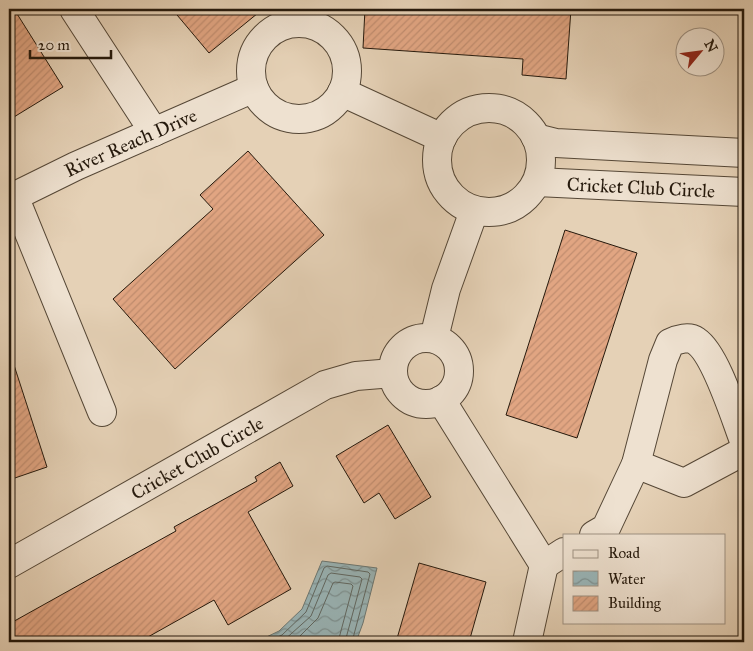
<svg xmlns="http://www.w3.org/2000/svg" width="753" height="651" font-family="'IM FELL Great Primer',serif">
<defs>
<pattern id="water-waves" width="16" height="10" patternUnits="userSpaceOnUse" patternTransform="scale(1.25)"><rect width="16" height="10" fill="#99b5b8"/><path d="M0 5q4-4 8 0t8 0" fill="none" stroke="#7d9294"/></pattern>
<pattern id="building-hatch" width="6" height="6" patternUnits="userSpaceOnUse" patternTransform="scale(1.25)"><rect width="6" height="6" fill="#e1a582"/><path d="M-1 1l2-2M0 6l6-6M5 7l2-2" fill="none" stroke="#c18d6f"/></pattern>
</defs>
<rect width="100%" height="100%" fill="#e5d1b6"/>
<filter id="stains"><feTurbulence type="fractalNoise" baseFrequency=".004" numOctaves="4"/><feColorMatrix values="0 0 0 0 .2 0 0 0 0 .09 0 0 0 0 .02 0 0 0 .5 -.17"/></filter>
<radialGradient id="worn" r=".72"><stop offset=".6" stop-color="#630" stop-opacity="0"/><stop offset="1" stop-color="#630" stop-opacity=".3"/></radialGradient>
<path fill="url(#water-waves)" stroke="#6b7773" d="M 322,561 L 377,568 L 363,623 L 356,642 L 256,642 L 279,631 L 302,609 Z"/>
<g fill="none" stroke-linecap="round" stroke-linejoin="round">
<path stroke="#5f6762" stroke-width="1" d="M 267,642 L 282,635 L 306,612 L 324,568 L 327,566 L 368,572 L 370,574 L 352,642
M 282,642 L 311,616 L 328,575 L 331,573 L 360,577 L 362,579 L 345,642
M 294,642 L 318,618 L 333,583 L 335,582 L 351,584 L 353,586 L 338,642"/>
</g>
<path fill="url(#building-hatch)" stroke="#25190c" d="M 9,9 L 14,9 L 63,87 L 9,120 Z
M 172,9 L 263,9 L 209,53 Z
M 365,9 L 571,9 L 566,79 L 522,75 L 523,59 L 363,48 Z
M 248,151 L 324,235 L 175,369 L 113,299 L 213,209 L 200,195 Z
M 565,230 L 637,253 L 577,438 L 506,415 Z
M 13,362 L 47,467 L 9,480 L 9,363 Z
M 388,425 L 431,497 L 395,519 L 379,493 L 364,503 L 336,456 Z
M 280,462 L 293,486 L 248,512 L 291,589 L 228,625 L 214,600 L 139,642 L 9,642 L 9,624 L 176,531 L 174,527 L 257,481 L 255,477 Z
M 419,563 L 486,582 L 469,642 L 396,642 Z"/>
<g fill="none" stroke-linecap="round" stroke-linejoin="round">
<defs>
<g id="minor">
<path d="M 74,9 L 154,132"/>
<circle cx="299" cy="71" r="48"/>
<path d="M 342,92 L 442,138"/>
<circle cx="489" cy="160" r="52"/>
<path d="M 536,138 L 556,143 L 744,153"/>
<path id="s1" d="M 537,182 L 744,192"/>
<path d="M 14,196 L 102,412"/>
<path id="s2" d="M 9,199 L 76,166 L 254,88"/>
<circle cx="426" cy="371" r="33"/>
<path d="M 434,338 L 446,289 L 474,211"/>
<path d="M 441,400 L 544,565 L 527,642"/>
<path d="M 636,464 L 684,483 L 744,451"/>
<path d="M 594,535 L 606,528 L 636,464 L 663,360 L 670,343 C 678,339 689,336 696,341 C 716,354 735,418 744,441"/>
<path id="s3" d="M 9,564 L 325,385 L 356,376 L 393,373"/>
<path d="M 544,565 L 564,552"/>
</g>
</defs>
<use href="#minor" stroke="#554736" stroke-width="30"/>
<use href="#minor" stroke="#eee1d0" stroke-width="28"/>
</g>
<g text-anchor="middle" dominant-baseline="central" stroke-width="5" stroke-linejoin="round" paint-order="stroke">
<g font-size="19" fill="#25190c" stroke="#eee1d0">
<text stroke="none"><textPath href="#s2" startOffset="134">River Reach Drive</textPath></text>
<text stroke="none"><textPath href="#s1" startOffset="104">Cricket Club Circle</textPath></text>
<text stroke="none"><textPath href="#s3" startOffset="216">Cricket Club Circle</textPath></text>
</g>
</g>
<rect width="753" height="651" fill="none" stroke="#e5d1b6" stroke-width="30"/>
<rect x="10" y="10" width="733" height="631" fill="none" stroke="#25190c" stroke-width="2.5"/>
<rect x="15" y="15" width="723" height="621" fill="none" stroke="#25190c"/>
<rect x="563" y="534" width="162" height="90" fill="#eee1d0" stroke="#9e9182"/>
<rect x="573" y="550" width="25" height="8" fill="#eee1d0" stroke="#9e9182"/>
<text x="608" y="558" font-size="15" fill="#25190c">Road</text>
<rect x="573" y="571" width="25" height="15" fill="url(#water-waves)" stroke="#9e9182"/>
<text x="608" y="584" font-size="15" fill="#25190c">Water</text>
<rect x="573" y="596" width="25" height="15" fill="url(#building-hatch)" stroke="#9e9182"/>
<text x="608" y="608" font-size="15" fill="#25190c">Building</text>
<g transform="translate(700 52) rotate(61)"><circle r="24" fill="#eee1d0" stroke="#9e9182"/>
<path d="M0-4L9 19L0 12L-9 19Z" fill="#8f2418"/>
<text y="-8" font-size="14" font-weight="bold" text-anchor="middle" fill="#25190c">N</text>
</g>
<path d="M30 50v8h81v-8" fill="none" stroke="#25190c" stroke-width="2.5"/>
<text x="38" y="50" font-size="15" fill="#25190c" stroke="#eee1d0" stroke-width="4" paint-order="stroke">20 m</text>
<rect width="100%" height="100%" filter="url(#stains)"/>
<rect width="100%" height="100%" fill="url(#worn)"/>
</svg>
